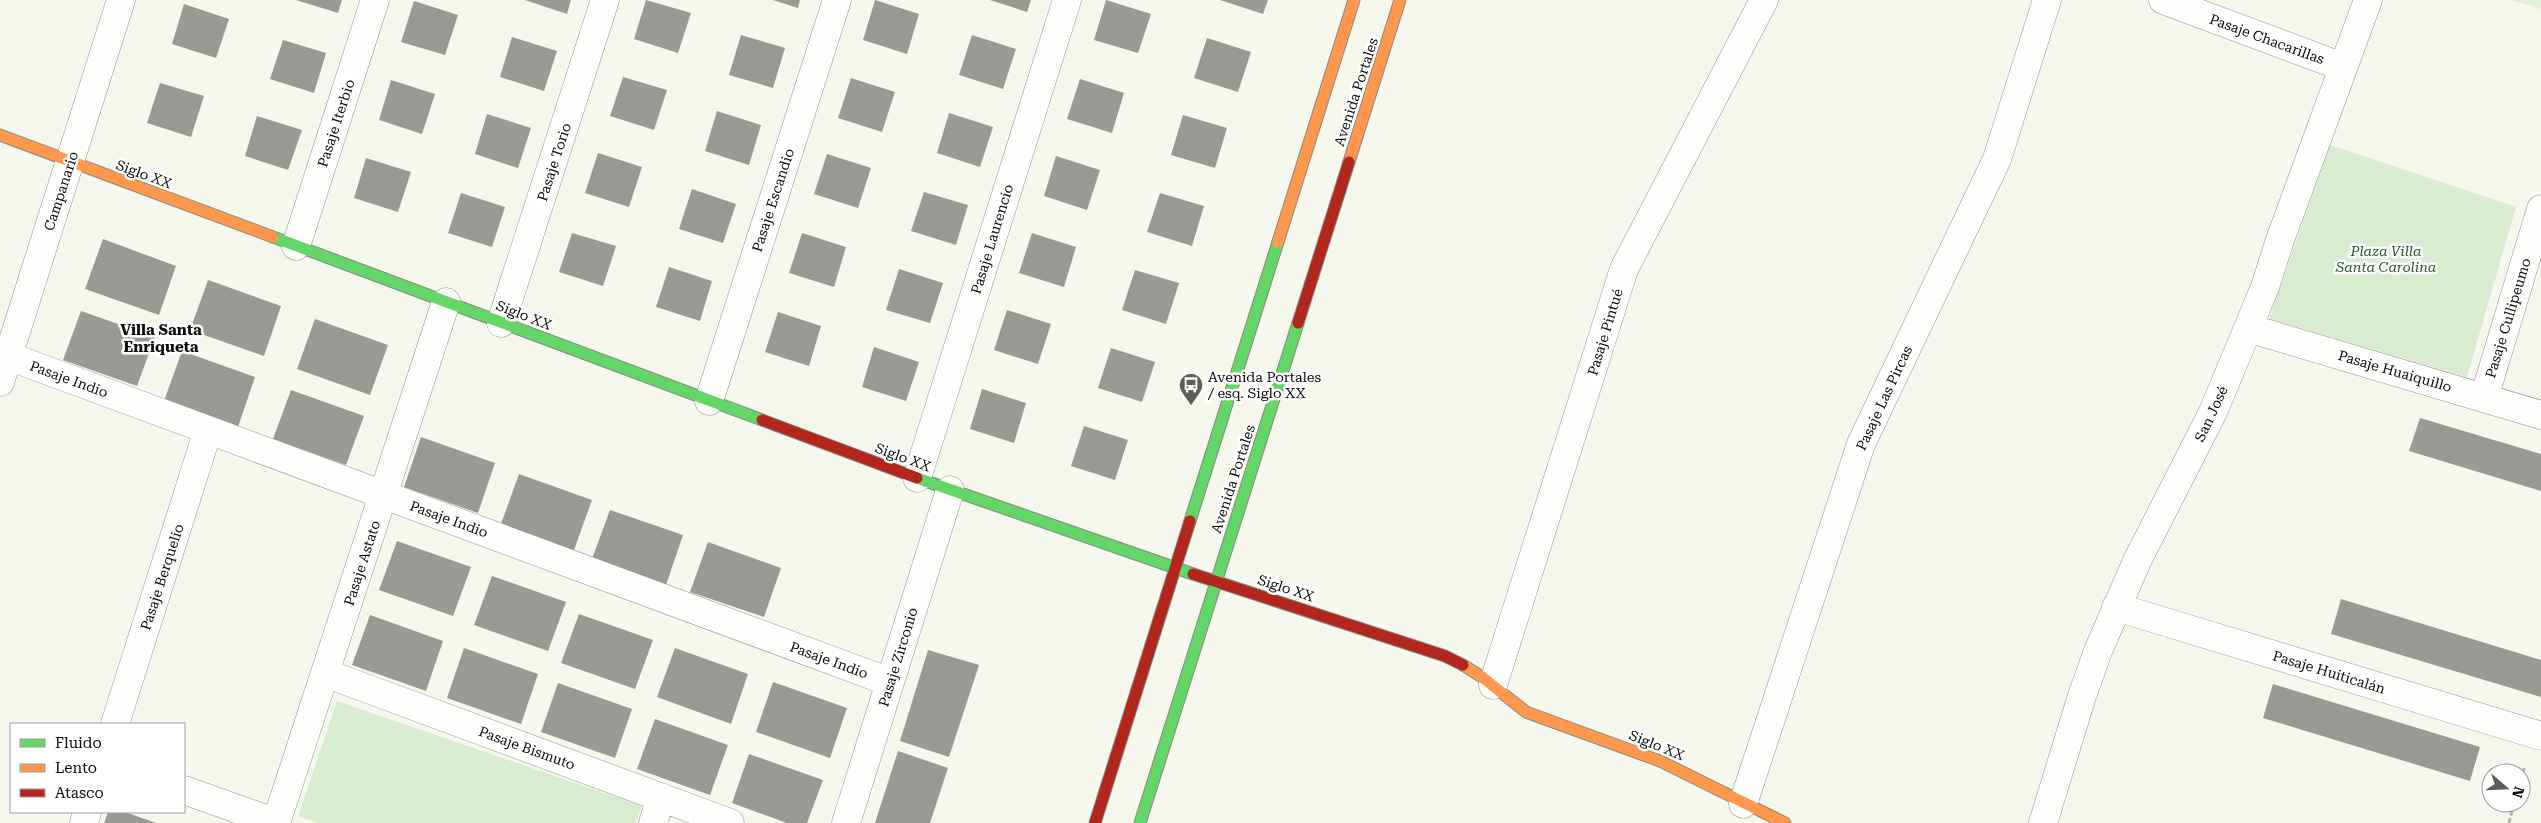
<svg xmlns="http://www.w3.org/2000/svg" width="2541" height="823" font-family="'Roboto Serif',serif">
<rect width="100%" height="100%" fill="#f6f8ee"/>
<path fill="#d8ecd0" d="M 2330,145 L 2516,207 L 2467,377 L 2269,319 Z
M 337,701 L 642,806 L 636,823 L 318,823 L 298,816 Z"/>
<path fill="#e3f0da" d="M 2511,0 L 2541,0 L 2541,9 Z"/>
<path fill="#9a9a94" d="M 296,0 L 342,0 L 338,13 Z
M 525,0 L 571,0 L 567,14 Z
M 646,0 L 691,13 L 678,53 L 634,39 Z
M 773,0 L 800,0 L 798,8 Z
M 875,0 L 919,14 L 907,54 L 863,40 Z
M 990,0 L 1031,0 L 1027,12 Z
M 1106,0 L 1151,14 L 1138,53 L 1094,40 Z
M 1220,0 L 1268,0 L 1263,14 Z
M 414,1 L 458,15 L 445,55 L 401,42 Z
M 184,4 L 229,19 L 216,58 L 172,44 Z
M 741,35 L 785,48 L 773,88 L 729,75 Z
M 972,35 L 1016,49 L 1003,89 L 959,75 Z
M 512,37 L 557,51 L 544,91 L 500,77 Z
M 1207,38 L 1251,52 L 1238,92 L 1194,78 Z
M 283,40 L 326,53 L 314,93 L 270,79 Z
M 623,77 L 667,90 L 654,130 L 610,116 Z
M 851,78 L 895,92 L 882,132 L 838,118 Z
M 1080,79 L 1124,93 L 1112,133 L 1067,119 Z
M 391,80 L 435,94 L 422,134 L 379,120 Z
M 160,83 L 204,96 L 191,137 L 147,123 Z
M 717,111 L 761,125 L 749,165 L 705,151 Z
M 949,113 L 993,127 L 980,167 L 937,153 Z
M 487,114 L 531,128 L 518,168 L 475,154 Z
M 1183,115 L 1227,128 L 1215,168 L 1171,155 Z
M 257,116 L 302,130 L 288,170 L 245,156 Z
M 598,153 L 642,167 L 629,207 L 585,193 Z
M 827,154 L 871,168 L 858,208 L 814,194 Z
M 1056,156 L 1100,170 L 1087,210 L 1044,196 Z
M 366,158 L 411,172 L 398,212 L 354,198 Z
M 692,189 L 736,204 L 723,243 L 679,229 Z
M 924,192 L 968,205 L 956,245 L 911,231 Z
M 461,193 L 505,207 L 492,247 L 448,233 Z
M 1160,193 L 1204,206 L 1192,246 L 1147,232 Z
M 572,233 L 616,246 L 603,286 L 559,272 Z
M 802,233 L 846,247 L 834,287 L 789,273 Z
M 1032,233 L 1076,247 L 1064,287 L 1019,273 Z
M 103,239 L 176,266 L 159,315 L 85,289 Z
M 669,267 L 712,281 L 700,321 L 656,307 Z
M 899,269 L 943,283 L 930,323 L 886,310 Z
M 1135,270 L 1179,283 L 1166,324 L 1122,310 Z
M 208,280 L 281,306 L 264,356 L 190,330 Z
M 1007,310 L 1051,324 L 1038,364 L 994,350 Z
M 81,311 L 155,337 L 137,386 L 63,360 Z
M 778,312 L 821,326 L 809,366 L 765,352 Z
M 315,319 L 388,345 L 370,395 L 297,369 Z
M 874,347 L 919,362 L 906,401 L 862,387 Z
M 1111,348 L 1155,362 L 1142,402 L 1098,388 Z
M 182,351 L 255,377 L 238,427 L 164,401 Z
M 982,389 L 1026,403 L 1014,443 L 970,429 Z
M 291,390 L 364,416 L 346,465 L 273,439 Z
M 2420,418 L 2541,454 L 2541,491 L 2409,451 Z
M 1084,426 L 1128,440 L 1115,480 L 1071,466 Z
M 421,437 L 495,463 L 478,513 L 404,487 Z
M 519,474 L 592,500 L 574,550 L 501,524 Z
M 610,510 L 683,535 L 666,585 L 592,559 Z
M 397,541 L 471,567 L 453,616 L 379,590 Z
M 708,542 L 781,568 L 764,617 L 690,592 Z
M 492,576 L 566,602 L 548,651 L 474,625 Z
M 2341,599 L 2541,660 L 2541,697 L 2331,634 Z
M 579,614 L 653,640 L 635,689 L 561,663 Z
M 370,615 L 443,641 L 426,691 L 352,665 Z
M 464,648 L 538,674 L 521,724 L 447,698 Z
M 675,648 L 748,674 L 731,724 L 657,697 Z
M 928,650 L 979,665 L 949,757 L 900,741 Z
M 773,682 L 847,708 L 830,758 L 756,732 Z
M 558,683 L 632,709 L 615,758 L 541,732 Z
M 2273,684 L 2480,747 L 2470,781 L 2263,718 Z
M 655,719 L 728,745 L 710,795 L 637,769 Z
M 898,751 L 948,768 L 930,823 L 875,823 Z
M 749,754 L 823,780 L 807,823 L 787,823 L 732,803 Z
M 108,812 L 125,812 L 156,823 L 104,823 Z"/>
<g fill="none" stroke-linecap="round" stroke-linejoin="round">
<defs>
<path id="street" d="M 2163,0 L 2343,67
M 296,246 L 375,0
M 501,323 L 605,0
M 2248,328 L 2541,415
M 8,356 L 890,682
M 0,382 L 121,0
M 2484,398 L 2541,209
M 709,401 L 837,0
M 917,478 L 1067,0
M 2116,607 L 2541,736
M 325,673 L 730,823
M 1493,685 L 1624,269 L 1764,0
M 115,724 L 208,430
M 184,790 L 277,823
M 1743,804 L 1861,444 L 1997,159 L 2047,0
M 84,823 L 87,812
M 276,823 L 446,302
M 653,823 L 661,797
M 846,823 L 950,490
M 2043,823 L 2082,696 L 2098,651 L 2137,561 L 2213,412 L 2248,328 L 2265,287 L 2280,240 L 2368,0"/>
<path id="fast" d="M 273,237 L 762,420
M 917,478 L 1193,574
M 1190,521 L 1278,242
M 1140,823 L 1298,323"/>
<path id="slow" d="M 0,135 L 273,237
M 1349,162 L 1400,0
M 1278,242 L 1354,0
M 1463,665 L 1482,677 L 1526,712 L 1660,761 L 1785,823"/>
<path id="jam" d="M 1298,323 L 1349,162
M 762,420 L 917,478
M 1193,574 L 1445,656 L 1463,665
M 1095,823 L 1190,521"/>
</defs>
<use href="#street" stroke="#90918d" stroke-width="29"/>
<use href="#fast" stroke="#878883" stroke-width="13"/>
<use href="#slow" stroke="#878883" stroke-width="13"/>
<use href="#jam" stroke="#878883" stroke-width="13"/>
<path stroke="#b6b7b5" stroke-width="3" stroke-dasharray="5 2.5" stroke-linecap="butt" d="M 2521,780 L 2524,768
M 2509,823 L 2514,803"/>
<use href="#street" stroke="#fefefc" stroke-width="28"/>
<use href="#fast" stroke="#63d668" stroke-width="11"/>
<use href="#slow" stroke="#ff974d" stroke-width="11"/>
<use href="#jam" stroke="#b3261e" stroke-width="11"/>
</g>
<defs>
<symbol id="bus-pin" viewBox="-11 -11 22 30"><path d="M0 17L-7.5 6A9.5 9.5 0 1 1 7.5 6Z" fill="#5d5d5a" stroke="#fff"/><path d="M-5-6H5V4H4V6H2V4H-2V6H-4V4H-5ZM-3.5-4V0h7V-4ZM-3.5 1.2v1.5H-2V1.2ZM2 1.2v1.5H3.5V1.2Z" fill="#fff"/></symbol>
</defs>
<g fill-rule="evenodd">
<use href="#bus-pin" x="1177" y="371" width="28" height="38"/>
</g>
<g text-anchor="middle" dominant-baseline="central" stroke-width="5" stroke-linejoin="round" paint-order="stroke">
<g font-size="14" fill="#0a0a0a" stroke="#fff">
<text transform="translate(2267 39) rotate(20)">Pasaje Chacarillas</text>
<text transform="translate(1356 92) rotate(-72)">Avenida Portales</text>
<text transform="translate(336 123) rotate(-72)">Pasaje Iterbio</text>
<text transform="translate(554 162) rotate(-72)">Pasaje Torio</text>
<text transform="translate(144 174) rotate(20)">Siglo XX</text>
<text transform="translate(61 191) rotate(-72)">Campanario</text>
<text transform="translate(773 200) rotate(-72)">Pasaje Escandio</text>
<text transform="translate(992 239) rotate(-73)">Pasaje Laurencio</text>
<text transform="translate(524 315) rotate(21)">Siglo XX</text>
<text transform="translate(2508 318) rotate(-73)">Pasaje Cullipeumo</text>
<text transform="translate(1605 332) rotate(-73)">Pasaje Pintué</text>
<text transform="translate(2395 371) rotate(16)">Pasaje Huaiquillo</text>
<text transform="translate(69 379) rotate(20)">Pasaje Indio</text>
<text transform="translate(1884 398) rotate(-65)">Pasaje Las Pircas</text>
<text transform="translate(2211 414) rotate(-65)">San José</text>
<text transform="translate(903 457) rotate(20)">Siglo XX</text>
<text transform="translate(1233 479) rotate(-72)">Avenida Portales</text>
<text transform="translate(449 519) rotate(20)">Pasaje Indio</text>
<text transform="translate(362 563) rotate(-72)">Pasaje Astato</text>
<text transform="translate(162 577) rotate(-72)">Pasaje Berquelio</text>
<text transform="translate(1286 588) rotate(18)">Siglo XX</text>
<text transform="translate(898 657) rotate(-73)">Pasaje Zirconio</text>
<text transform="translate(829 660) rotate(20)">Pasaje Indio</text>
<text transform="translate(2329 672) rotate(17)">Pasaje Huiticalán</text>
<text transform="translate(1657 745) rotate(22)">Siglo XX</text>
<text transform="translate(527 748) rotate(20)">Pasaje Bismuto</text>
</g>
<g font-size="14" font-style="italic" fill="#235929" stroke="#fff">
<text x="2386" y="251">Plaza Villa<tspan x="2386" dy="16">Santa Carolina</tspan></text>
</g>
<g font-size="14" fill="#0a0a0a" stroke="#fff" text-anchor="start">
<text x="1208" y="377">Avenida Portales<tspan x="1208" dy="16">/ esq. Siglo XX</tspan></text>
</g>
<g font-size="15" font-weight="bold" fill="#0a0a0a" stroke="#fff">
<text x="161" y="330">Villa Santa<tspan x="161" dy="17">Enriqueta</tspan></text>
</g>
</g>
<rect x="10" y="723" width="175" height="90" fill="#ffffff" stroke="#9d9d9d"/>
<rect x="20" y="739" width="25" height="8" fill="#63d668" stroke="#9d9d9d"/>
<text x="55" y="748" font-size="15" fill="#0a0a0a">Fluido</text>
<rect x="20" y="764" width="25" height="8" fill="#ff974d" stroke="#9d9d9d"/>
<text x="55" y="773" font-size="15" fill="#0a0a0a">Lento</text>
<rect x="20" y="789" width="25" height="8" fill="#b3261e" stroke="#9d9d9d"/>
<text x="55" y="798" font-size="15" fill="#0a0a0a">Atasco</text>
<g transform="translate(2506 788) rotate(109)"><circle r="24" fill="#ffffff" stroke="#9d9d9d"/>
<path d="M0-4L9 19L0 12L-9 19Z" fill="#5d5d5a"/>
<text y="-8" font-size="14" font-weight="bold" text-anchor="middle" fill="#0a0a0a">N</text>
</g>
</svg>
